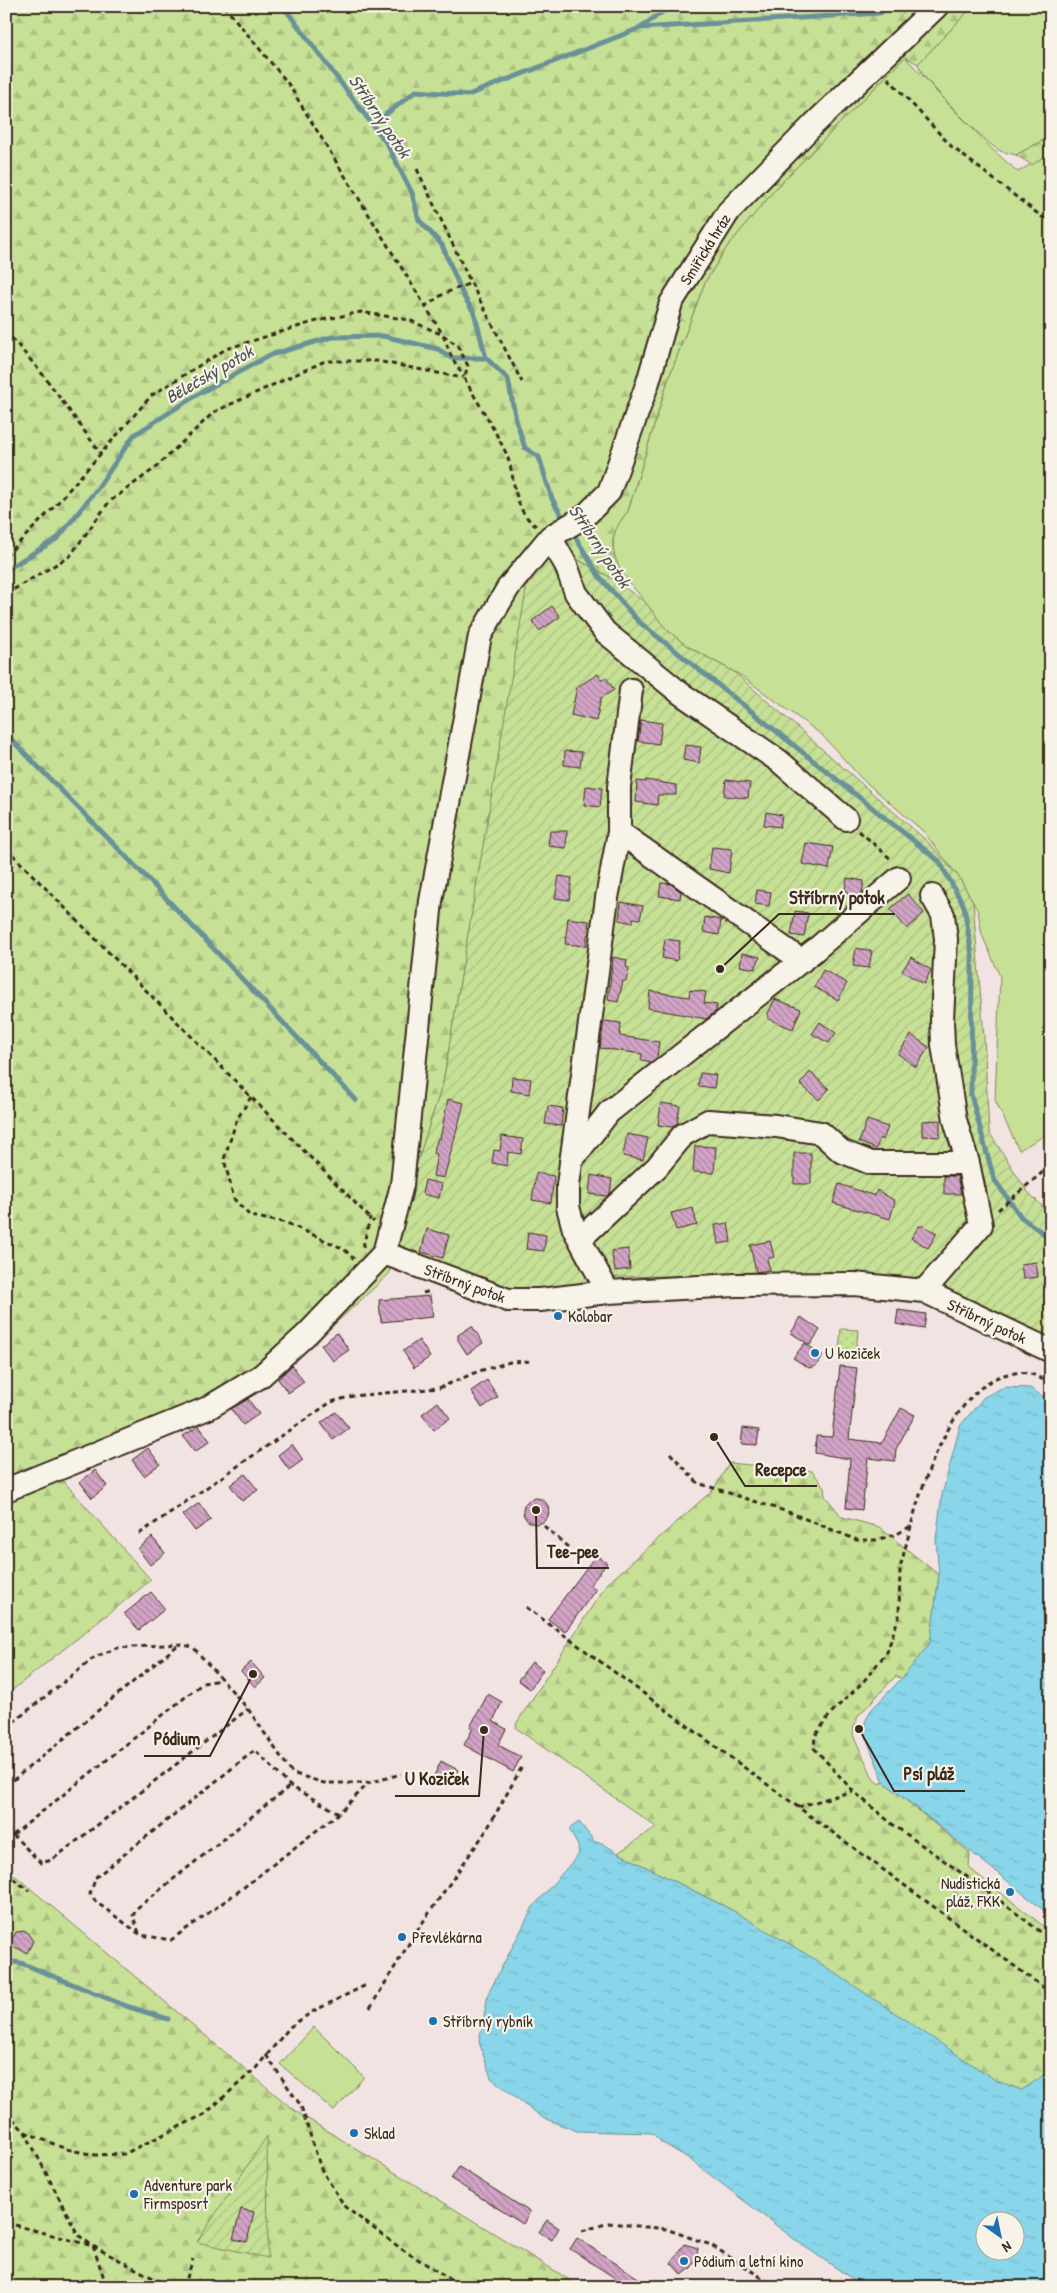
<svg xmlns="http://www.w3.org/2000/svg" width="1057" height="2293" font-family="'Patrick Hand',sans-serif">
<defs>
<pattern id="forest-firs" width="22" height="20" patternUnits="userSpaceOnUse" patternTransform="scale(1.25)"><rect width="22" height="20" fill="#c6e096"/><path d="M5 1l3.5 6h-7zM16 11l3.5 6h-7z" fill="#abc081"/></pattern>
<pattern id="park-dots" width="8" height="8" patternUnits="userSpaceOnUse" patternTransform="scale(1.25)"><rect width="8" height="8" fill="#c6e096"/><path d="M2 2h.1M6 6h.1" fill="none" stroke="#abc081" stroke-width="1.8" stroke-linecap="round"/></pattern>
<pattern id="garden-furrows" width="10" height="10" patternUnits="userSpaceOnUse" patternTransform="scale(1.25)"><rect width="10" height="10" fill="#c6e096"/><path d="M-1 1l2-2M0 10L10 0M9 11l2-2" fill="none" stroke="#abc081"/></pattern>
<pattern id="water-ripples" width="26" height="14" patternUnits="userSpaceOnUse" patternTransform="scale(1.25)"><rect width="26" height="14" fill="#89d5e9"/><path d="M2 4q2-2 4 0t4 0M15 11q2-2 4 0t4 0" fill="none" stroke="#77b7c7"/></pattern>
<pattern id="building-back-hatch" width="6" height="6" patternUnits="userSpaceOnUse" patternTransform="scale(1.25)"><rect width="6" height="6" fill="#d2a4c6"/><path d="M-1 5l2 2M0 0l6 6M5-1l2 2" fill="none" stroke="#ac86a0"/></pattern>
</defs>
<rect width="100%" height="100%" fill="#f0e3e1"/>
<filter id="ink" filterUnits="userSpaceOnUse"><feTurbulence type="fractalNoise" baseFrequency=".02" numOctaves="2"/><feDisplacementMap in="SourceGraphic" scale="10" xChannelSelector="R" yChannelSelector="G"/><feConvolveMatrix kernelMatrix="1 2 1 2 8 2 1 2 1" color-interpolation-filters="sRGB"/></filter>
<g filter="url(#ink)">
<path fill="#c6e096" stroke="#80855a" d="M 973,6 L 1051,6 L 1051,136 L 1016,155 L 1000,151 L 990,144 C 970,124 927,89 918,64 Z
M 905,57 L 993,150 L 1018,172 L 1051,152 L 1051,1132 L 1019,1150 L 995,1100 L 1000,976 L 982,935 L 978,911 L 958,876 L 923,831 L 861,778 L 822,735 L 740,675 L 687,646 L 666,629 L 620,570 L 613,553 L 614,529 L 628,511 L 668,380 L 705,282 L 727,247 L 777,187 Z
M 314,2027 L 364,2077 L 334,2111 L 280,2064 Z"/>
<path fill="url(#forest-firs)" stroke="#80855a" d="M 6,6 L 973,6 L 918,64 L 905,57 L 777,187 L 727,247 L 705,282 L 668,380 L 628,511 C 610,534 609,544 620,570 L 610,577 L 536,537 L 443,1083 L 395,1231 L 389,1274 L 323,1335 L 262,1385 L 174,1435 L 58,1475 L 151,1580 L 6,1695 Z
M 1051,136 L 1051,152 L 1032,165 L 1016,155 Z
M 729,1463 L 812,1471 L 824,1487 L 825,1496 L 842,1517 L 879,1527 L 939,1575 L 930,1647 L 905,1680 L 896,1676 L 858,1716 L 854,1727 L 853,1735 L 874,1780 L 879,1784 L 884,1782 L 970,1853 L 969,1868 L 1051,1932 L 1051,2071 L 1022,2093 L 998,2084 L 732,1910 L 618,1853 L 656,1827 L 516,1728 L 517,1726 L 516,1724 L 606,1585 L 714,1489 Z
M 6,1868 L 295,2111 L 581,2287 L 6,2287 Z"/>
<path fill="url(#park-dots)" stroke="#80855a" d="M 841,1329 L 858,1330 L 856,1352 L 839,1350 Z"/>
<path fill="url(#garden-furrows)" stroke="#80855a" d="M 535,537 L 610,577 L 645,602 L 666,629 L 687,646 L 734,672 L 927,841 L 958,876 L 973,902 L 984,1037 L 989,1132 L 1027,1191 L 1051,1215 L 1051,1342 L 946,1291 L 770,1274 L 617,1277 L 557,1295 L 500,1289 L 410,1254 L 401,1247 L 395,1231 L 443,1083 Z
M 267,2136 L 268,2258 L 197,2242 Z"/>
<path fill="url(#water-ripples)" stroke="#6a9198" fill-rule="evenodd" d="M 1004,1387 L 1030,1388 L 1051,1402 L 1051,1916 L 884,1782 L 865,1735 L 865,1722 L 871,1710 L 904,1676 L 930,1643 L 939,1575 L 936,1539 L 942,1495 L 960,1426 L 984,1397 Z
M 579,1822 L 595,1842 L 602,1843 L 618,1853 L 732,1910 L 811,1957 L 997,2081 L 1022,2090 L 1044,2075 L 1051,2067 L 1051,2287 L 864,2287 L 798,2242 L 688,2158 L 661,2142 L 652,2133 L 577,2131 L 543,2118 L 491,2078 L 479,2042 L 488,1994 L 533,1907 L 579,1854 L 578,1846 L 569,1829 ZM 984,2220 L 1014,2220 L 1014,2250 L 984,2250 Z"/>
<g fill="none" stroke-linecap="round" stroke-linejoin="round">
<path stroke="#6a9198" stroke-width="5" d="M 283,6 L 387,144 L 412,193 L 419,220 L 442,245 L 464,297 L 474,312 L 486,358 L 508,379 L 516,420 L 525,448 L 539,457 L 552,499 L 565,521
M 641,27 L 671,6
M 372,125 L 416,91 L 468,95 L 640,28 L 880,13 L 889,6
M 571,530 L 599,576 L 638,621 L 939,861 L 964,906 L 972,956 L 971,1095 L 994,1179 L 1021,1217 L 1051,1239
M 6,570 L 58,538 L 97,489 L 134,435 L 200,393 L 270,355 L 332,337 L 383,336 L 438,349 L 452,358 L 486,358
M 6,734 L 148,879 L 356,1100
M 6,1961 L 21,1963 L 126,2006 L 168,2019"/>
</g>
<path fill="url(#building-back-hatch)" stroke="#3b2a1e" d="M 552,606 L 560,617 L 539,631 L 532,621 Z
M 598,674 L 601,680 L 606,677 L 614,690 L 601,698 L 596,721 L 571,715 L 577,687 Z
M 641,720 L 662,723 L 659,744 L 638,741 Z
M 685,745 L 701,747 L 699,763 L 683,760 Z
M 565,751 L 582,752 L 580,767 L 564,765 Z
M 646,780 L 676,785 L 676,795 L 658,795 L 657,805 L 636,802 L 637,781 L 646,782 Z
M 726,780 L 750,783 L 748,798 L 724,796 Z
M 586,786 L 602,788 L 600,807 L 584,805 Z
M 766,812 L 782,815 L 780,827 L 764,825 Z
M 550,831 L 567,831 L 566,848 L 548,846 Z
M 806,843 L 833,847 L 829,869 L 802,864 Z
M 712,847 L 732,849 L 729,873 L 709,869 Z
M 559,876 L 572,878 L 569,900 L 555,898 Z
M 847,878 L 864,881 L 862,893 L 855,899 L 847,898 L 848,891 L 845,891 Z
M 661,883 L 671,884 L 681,892 L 680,899 L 659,896 Z
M 757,890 L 771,892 L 769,906 L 755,904 Z
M 908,894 L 924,913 L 907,929 L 890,909 Z
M 621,902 L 643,906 L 640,919 L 633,918 L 633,923 L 619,920 Z
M 795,911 L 808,913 L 804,937 L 791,935 Z
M 705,917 L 721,920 L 719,935 L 703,932 Z
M 568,918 L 589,921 L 586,946 L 565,944 Z
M 665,939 L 680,941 L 677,961 L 662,958 Z
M 856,948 L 872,951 L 869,968 L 853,966 Z
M 742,953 L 760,957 L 755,969 L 740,966 Z
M 613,957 L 627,960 L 626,967 L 629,968 L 626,981 L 623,981 L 618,1002 L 608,1000 Z
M 911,957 L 931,970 L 924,984 L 902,971 Z
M 823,970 L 847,983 L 838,1000 L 814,987 Z
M 690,990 L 706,992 L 704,1003 L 717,1005 L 716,1011 L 706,1019 L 648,1008 L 650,991 L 689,997 Z
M 775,999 L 801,1009 L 793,1029 L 768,1019 L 768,1013 Z
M 604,1021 L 621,1023 L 620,1036 L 659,1042 L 657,1057 L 652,1062 L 641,1060 L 642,1054 L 600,1048 Z
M 820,1022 L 836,1033 L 829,1043 L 812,1034 Z
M 911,1035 L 929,1047 L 916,1067 L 898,1054 Z
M 810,1072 L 829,1089 L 819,1100 L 800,1084 Z
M 700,1073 L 716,1075 L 714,1088 L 698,1086 Z
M 512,1077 L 531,1079 L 529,1094 L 511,1091 Z
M 448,1099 L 464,1103 L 444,1178 L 433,1176 L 437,1154 L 433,1153 L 438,1138 L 440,1139 Z
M 661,1103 L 680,1106 L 677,1123 L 672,1127 L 658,1125 Z
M 548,1106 L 563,1108 L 561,1126 L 545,1124 Z
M 867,1120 L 888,1127 L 883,1140 L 880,1138 L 876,1149 L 859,1142 Z
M 940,1120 L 940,1137 L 922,1136 L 922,1121 Z
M 627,1134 L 648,1138 L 643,1160 L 623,1156 Z
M 502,1136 L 523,1139 L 521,1154 L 508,1152 L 507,1166 L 492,1163 L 494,1150 L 500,1151 Z
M 695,1146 L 716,1147 L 714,1173 L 693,1172 Z
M 794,1153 L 811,1153 L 811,1184 L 794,1184 Z
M 536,1173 L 554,1176 L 551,1203 L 532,1200 Z
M 591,1175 L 612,1179 L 610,1193 L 607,1196 L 589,1194 Z
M 944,1176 L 957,1176 L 961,1194 L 944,1194 Z
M 425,1180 L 442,1184 L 439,1198 L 422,1194 Z
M 839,1184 L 875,1196 L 877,1190 L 895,1201 L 890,1219 L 833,1203 Z
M 693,1208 L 697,1225 L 676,1230 L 671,1213 Z
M 728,1223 L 731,1242 L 718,1244 L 715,1225 Z
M 919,1226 L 924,1226 L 937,1233 L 928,1248 L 911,1238 Z
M 427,1229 L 449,1235 L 443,1258 L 421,1252 Z
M 528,1232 L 546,1235 L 544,1251 L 526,1249 Z
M 770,1241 L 774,1257 L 767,1259 L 770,1270 L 756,1272 L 750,1245 Z
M 628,1249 L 630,1269 L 615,1271 L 611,1251 Z
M 1036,1262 L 1038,1277 L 1023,1279 L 1021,1264 Z
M 430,1296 L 433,1317 L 381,1322 L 379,1300 Z
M 898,1310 L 926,1314 L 924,1329 L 896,1324 Z
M 801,1317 L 820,1330 L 810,1345 L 791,1333 Z
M 472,1326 L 483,1343 L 467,1354 L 458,1340 L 458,1335 Z
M 337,1333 L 349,1350 L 333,1361 L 321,1345 Z
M 419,1340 L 430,1357 L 414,1368 L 403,1351 Z
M 805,1343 L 823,1356 L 816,1366 L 809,1368 L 793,1358 Z
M 292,1365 L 304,1382 L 288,1393 L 278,1379 Z
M 840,1366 L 857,1368 L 849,1439 L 882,1443 L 901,1408 L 915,1415 L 896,1449 L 895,1461 L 868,1458 L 862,1510 L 846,1508 L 850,1459 L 815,1453 L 816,1436 L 832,1437 Z
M 487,1380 L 498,1397 L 482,1408 L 471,1391 Z
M 248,1399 L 259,1414 L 243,1425 L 231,1409 Z
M 438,1402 L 450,1418 L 434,1430 L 422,1414 Z
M 336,1412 L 349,1428 L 333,1440 L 321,1423 Z
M 199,1426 L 210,1441 L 195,1452 L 183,1436 Z
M 743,1428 L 759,1430 L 757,1445 L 741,1444 Z
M 292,1444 L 303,1460 L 289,1470 L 278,1455 Z
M 148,1448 L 160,1464 L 144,1476 L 132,1460 Z
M 95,1470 L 107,1486 L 92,1498 L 80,1482 Z
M 245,1474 L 258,1490 L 242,1501 L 230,1485 Z
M523 1511a13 13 0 1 1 26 0a13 13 0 1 1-26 0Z
M 199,1503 L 211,1520 L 195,1531 L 183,1515 Z
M 152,1537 L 165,1553 L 150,1565 L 138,1549 Z
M 596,1555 L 607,1563 L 590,1585 L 596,1589 L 565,1632 L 548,1619 Z
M 151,1592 L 165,1609 L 139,1630 L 124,1614 Z
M 251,1662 L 265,1678 L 255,1687 L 241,1671 Z
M 532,1662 L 543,1670 L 530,1689 L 518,1680 Z
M 488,1694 L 502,1702 L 493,1721 L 506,1729 L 498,1745 L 521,1757 L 513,1772 L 464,1745 L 473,1728 L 470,1727 Z
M 441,1761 L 458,1770 L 449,1786 L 433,1778 Z
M 26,1931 L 33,1941 L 27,1953 L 9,1944 L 16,1932 Z
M 459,2167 L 530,2212 L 523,2224 L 451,2179 Z
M 241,2209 L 254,2212 L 247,2242 L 233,2239 Z
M 547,2220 L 559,2228 L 552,2240 L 539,2232 Z
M 577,2238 L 649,2285 L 648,2287 L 629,2287 L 570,2249 Z
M 684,2244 L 698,2248 L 696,2259 L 691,2268 L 682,2275 L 671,2263 Z"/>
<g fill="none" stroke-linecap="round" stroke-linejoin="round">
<defs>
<path id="minor" d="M 550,537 L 566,565 L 576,593 L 605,632 L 680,693 L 779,761 L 846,819
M 619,832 L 802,961
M 571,1161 L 609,1112 L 815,950 L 899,878
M 580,1239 L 657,1167 L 683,1135 L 708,1121 L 776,1126 L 821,1133 L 841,1151 L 871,1163 L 968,1163
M 384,1253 L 508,1300 L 540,1300 L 608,1292 L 736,1285 L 854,1284 L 924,1291 L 1051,1351
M 924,1291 L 981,1225 L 968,1163 L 955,1120 L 943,1045 L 942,1020 L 946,939 L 943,915 L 932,896
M 608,1292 L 574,1229 L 568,1207 L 568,1185 L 607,898 L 619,832 L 619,787 L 631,690
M 6,1490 L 208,1408 L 261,1376 L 308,1333 L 384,1253 L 402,1185 L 431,901 L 480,636 L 508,588 L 550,537 L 584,517 L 609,492 L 648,382 L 671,303 L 729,211 L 814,124 L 937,6"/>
</defs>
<use href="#minor" stroke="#3b2a1e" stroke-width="26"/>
<path stroke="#3b2a1e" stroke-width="3" stroke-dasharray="5 4" stroke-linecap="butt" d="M 224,6 L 287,82 L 443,335 L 458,346 L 468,366 L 464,378 C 477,401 492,425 504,449 C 518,476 509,506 536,526
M 896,6 L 904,13
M 888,78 L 951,146 L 1051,224
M 417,169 L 471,283 L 522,382
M 424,307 L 445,293 L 471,283
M 6,331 L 44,376 L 101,454
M 6,556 L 53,508 L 152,395 L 226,349 L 313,322 L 361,312 L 409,320 L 443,335 L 452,358 L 464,377
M 6,594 L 70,556 L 109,502 L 154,469 L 214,412 L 325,361 L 377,361 L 463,378
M 859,831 L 892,860
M 6,848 L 374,1222
M 251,1097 L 237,1119 L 224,1159 L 234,1199 L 250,1216 L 287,1223 L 344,1249 L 354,1259
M 998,1210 L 1051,1165
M 363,1247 L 370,1218
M 423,1293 L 431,1291
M 670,1453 L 698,1483 L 791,1513 L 857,1540 L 876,1540 L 897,1534 L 911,1526 C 923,1479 954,1390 1004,1375 C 1012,1373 1023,1371 1031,1374 C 1038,1376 1045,1381 1051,1385
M 544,1526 L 570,1549
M 911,1526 L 900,1568 L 899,1616 L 887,1652 L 863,1682 L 831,1713 L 815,1736 L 814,1748 L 853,1791 L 892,1824 L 990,1893 L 1051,1940
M 139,1534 L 331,1402 L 353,1396 L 439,1388 L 479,1371 L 510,1362 L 533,1361
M 526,1607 L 1051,1993
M 6,1728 L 95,1657 L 117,1648 L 178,1644 L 193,1647 L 248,1709 L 292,1773 L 324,1783 L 369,1783 L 401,1774
M 6,1786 L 178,1645
M 798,1807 L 853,1791
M 339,1813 L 290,1786 L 255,1750 L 96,1877 L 90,1894 L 96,1902 L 141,1935 L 171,1940 L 239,1891 L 339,1813 L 369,1783
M 6,1828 L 41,1863 L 52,1860 L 248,1709
M 13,1835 L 203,1683 L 220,1680
M 6,1873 L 29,1891
M 139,1933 L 133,1916 L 136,1909 L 290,1786
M 370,2008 L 416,1932 L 486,1831 L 523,1765
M 266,2055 L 301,2106 L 321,2169 L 345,2207 L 403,2250 L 463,2287
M 6,2112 L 25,2132 L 78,2235 L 93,2246 L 170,2287
M 25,2132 L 66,2149 L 95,2155 L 124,2154 L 205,2114 L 256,2068 L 290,2027 L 312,2012 L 368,1984
M 6,2225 L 15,2225 L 93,2246 L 107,2287
M 582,2231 L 609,2223 L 666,2229 L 711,2245 L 776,2287
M 674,2285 L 676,2287
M 184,2287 L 193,2259"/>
<use href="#minor" stroke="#f7f3e8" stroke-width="22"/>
</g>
</g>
<g fill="#1f6fb2" stroke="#f7f3e8" stroke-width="2">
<circle cx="558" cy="1316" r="5"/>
<circle cx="815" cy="1353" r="5"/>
<circle cx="1010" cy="1892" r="5"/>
<circle cx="402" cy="1937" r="5"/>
<circle cx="433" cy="2021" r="5"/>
<circle cx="354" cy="2133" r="5"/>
<circle cx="134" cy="2194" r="5"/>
<circle cx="684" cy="2261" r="5"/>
</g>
<g text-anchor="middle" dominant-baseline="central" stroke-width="4.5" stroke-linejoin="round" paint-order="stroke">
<g font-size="16" fill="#3b2a1e" stroke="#f7f3e8">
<text transform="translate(705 249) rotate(-58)">Smiřická hráz</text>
<text transform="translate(465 1283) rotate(20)">Stříbrný potok</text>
<text transform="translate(987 1321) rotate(25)">Stříbrný potok</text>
</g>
<g font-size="16" fill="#3b2a1e" stroke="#f7f3e8" text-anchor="start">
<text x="568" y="1316">Kolobar</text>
<text x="825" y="1353">U koziček</text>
<text x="1000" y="1883" text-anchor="end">Nudistická<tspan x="1000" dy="18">pláž, FKK</tspan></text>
<text x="412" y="1937">Převlékárna</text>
<text x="443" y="2021">Stříbrný rybník</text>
<text x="364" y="2133">Sklad</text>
<text x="144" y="2185">Adventure park<tspan x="144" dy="18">Firmsposrt</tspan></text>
<text x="694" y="2261">Pódium a letní kino</text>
</g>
<g font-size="18" font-style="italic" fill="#4e5551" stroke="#f7f3e8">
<text transform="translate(380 116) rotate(56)">Stříbrný potok</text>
<text transform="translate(209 374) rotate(-30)">Bělečský potok</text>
<text transform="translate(600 546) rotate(56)">Stříbrný potok</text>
</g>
</g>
<path fill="none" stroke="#3b2a1e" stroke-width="2" d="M720 969L779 914H895M714 1437L745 1486H817M536 1510L537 1568H609M253 1674L210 1756H144M859 1729L894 1791H965M484 1730L479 1796H395"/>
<g fill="#3b2a1e" stroke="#f7f3e8" stroke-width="2">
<circle cx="720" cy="969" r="5"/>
<circle cx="714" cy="1437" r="5"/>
<circle cx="536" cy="1510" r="5"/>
<circle cx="253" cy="1674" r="5"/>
<circle cx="859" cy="1729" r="5"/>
<circle cx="484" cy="1730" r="5"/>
</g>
<g font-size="18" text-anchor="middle" font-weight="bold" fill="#3b2a1e" stroke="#f7f3e8" stroke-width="4.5" stroke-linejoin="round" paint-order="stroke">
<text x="837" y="904">Stříbrný potok</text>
<text x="781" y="1476">Recepce</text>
<text x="573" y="1558">Tee-pee</text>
<text x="177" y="1745">Pódium</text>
<text x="929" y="1780">Psí pláž</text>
<text x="437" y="1785">U Koziček</text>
</g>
<rect width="1057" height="2293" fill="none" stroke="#f7f3e8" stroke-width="25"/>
<rect x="12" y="12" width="1032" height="2268" fill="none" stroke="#3b2a1e" stroke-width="2" filter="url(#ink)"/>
<g transform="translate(1000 2236) rotate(147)"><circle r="24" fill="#f7f3e8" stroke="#aca397"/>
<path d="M0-4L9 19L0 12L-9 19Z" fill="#1f6fb2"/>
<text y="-8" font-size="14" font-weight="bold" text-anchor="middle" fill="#3b2a1e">N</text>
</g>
</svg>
